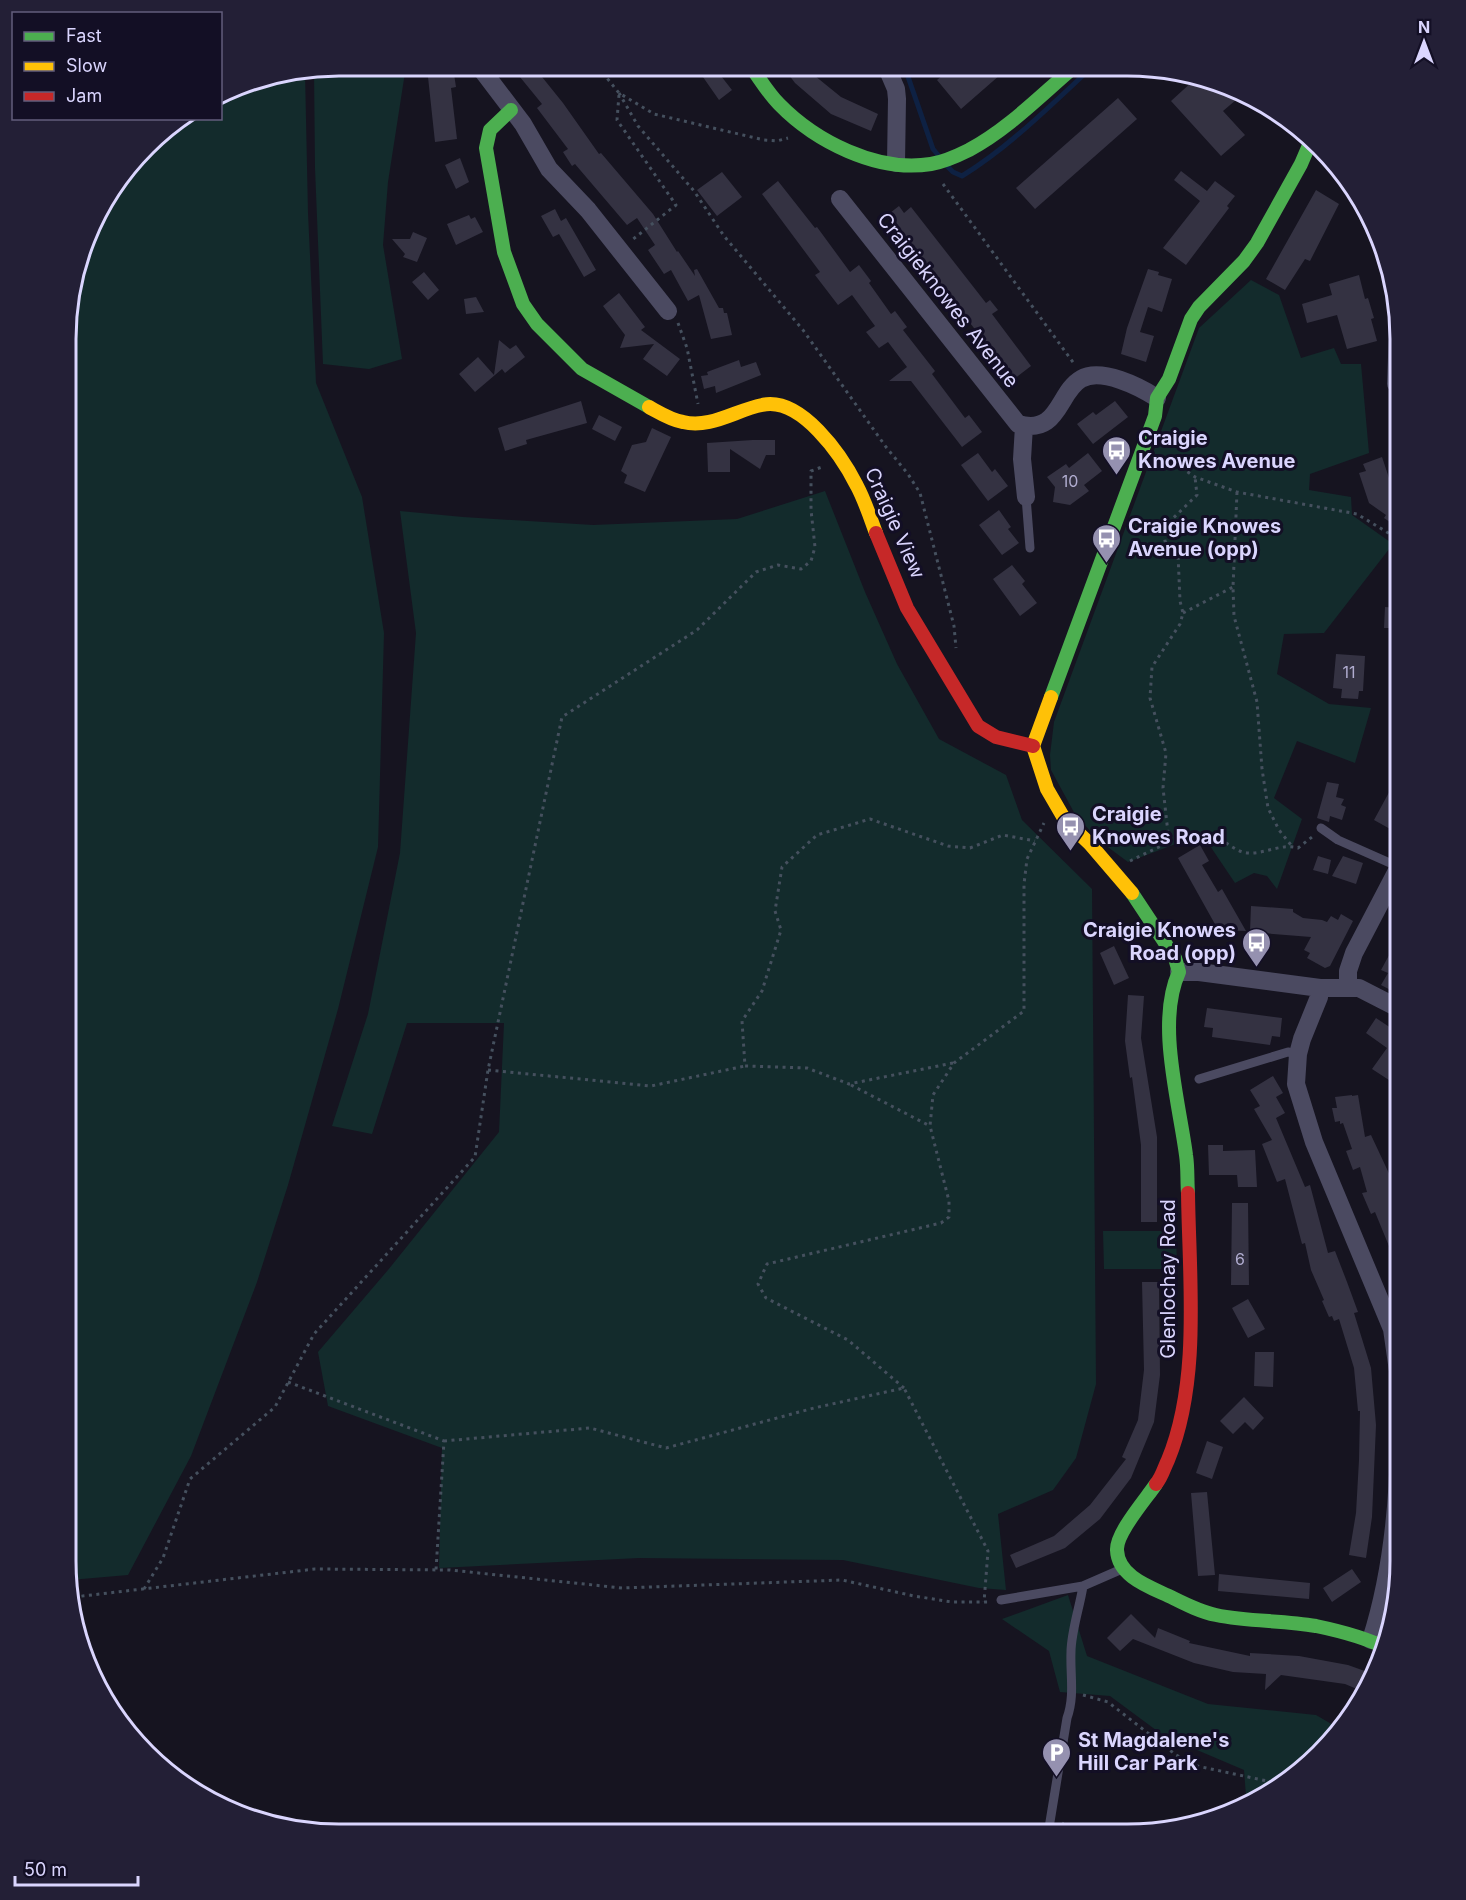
<svg xmlns="http://www.w3.org/2000/svg" width="1466" height="1900" font-family="Inter,sans-serif">
<rect width="100%" height="100%" fill="#161420"/>
<path fill="#132b2c" d="M 339,66 L 406,66 L 388,182 L 383,245 L 402,359 L 369,369 L 323,364 L 315,168 L 314,70 Z
M 305,72 L 308,213 L 316,383 L 362,497 L 384,633 L 378,847 L 338,1009 L 288,1185 L 257,1282 L 191,1456 L 128,1575 L 70,1580 L 66,1561 L 68,303 L 102,203 L 159,134 L 185,119 L 220,118 L 221,98 L 251,81 Z
M 1251,280 L 1279,295 L 1301,358 L 1334,348 L 1341,364 L 1361,364 L 1369,453 L 1310,474 L 1309,490 L 1351,497 L 1352,515 L 1393,544 L 1324,633 L 1284,634 L 1277,674 L 1329,704 L 1371,708 L 1355,763 L 1297,741 L 1274,798 L 1302,819 L 1277,889 L 1267,876 L 1254,873 L 1235,883 L 1202,834 L 1128,862 L 1101,842 L 1076,816 L 1051,770 L 1050,755 L 1054,722 L 1199,328 Z
M 825,491 L 865,592 L 897,664 L 939,739 L 1006,775 L 1022,820 L 1092,889 L 1096,1384 L 1076,1458 L 1053,1490 L 998,1514 L 1006,1590 L 979,1588 L 843,1560 L 639,1558 L 439,1568 L 442,1448 L 328,1406 L 318,1352 L 388,1270 L 499,1132 L 504,1023 L 407,1023 L 372,1134 L 332,1126 L 368,1014 L 400,853 L 416,633 L 400,511 L 463,517 L 593,525 L 737,519 Z
M 1103,1231 L 1176,1231 L 1177,1269 L 1104,1269 Z
M 1068,1595 L 1087,1656 L 1208,1704 L 1316,1715 L 1340,1729 L 1307,1766 L 1254,1802 L 1246,1796 L 1244,1770 L 1164,1736 L 1110,1696 L 1060,1692 L 1049,1651 L 1002,1619 Z"/>
<g fill="none" stroke-linecap="round" stroke-linejoin="round">
<path stroke="#0e2143" stroke-width="5" d="M 905,68 L 933,149 L 938,155
M 948,167 L 953,172 L 962,176 C 1009,147 1050,106 1091,68"/>
</g>
<path fill="#343242" d="M 430,66 L 447,66 L 448,75 L 454,74 L 456,87 L 451,88 L 457,139 L 435,142 L 428,77 L 430,77 Z
M 511,66 L 534,67 L 563,103 L 599,154 L 601,153 L 653,214 L 677,252 L 678,251 L 695,276 L 694,270 L 697,269 L 719,308 L 723,308 L 724,313 L 727,313 L 732,335 L 711,339 L 699,295 L 688,301 L 671,270 L 664,274 L 648,250 L 655,245 L 637,218 L 627,225 L 575,164 L 572,166 L 563,152 L 568,149 L 537,108 L 542,104 Z
M 696,67 L 714,67 L 732,90 L 719,100 Z
M 783,67 L 804,67 L 841,97 L 878,114 L 871,131 L 831,114 L 795,83 Z
M 951,68 L 1008,68 L 961,109 L 937,80 Z
M 1194,80 L 1200,87 L 1208,80 L 1231,87 L 1243,94 L 1223,111 L 1245,135 L 1221,156 L 1171,101 Z
M 1118,98 L 1137,119 L 1035,209 L 1016,188 Z
M 460,158 L 469,182 L 456,189 L 445,165 Z
M 1181,171 L 1207,191 L 1215,181 L 1235,196 L 1227,206 L 1229,208 L 1186,265 L 1163,248 L 1200,201 L 1174,180 Z
M 722,172 L 742,197 L 717,216 L 697,190 Z
M 778,181 L 815,228 L 817,227 L 850,272 L 859,265 L 871,281 L 869,283 L 891,314 L 895,311 L 907,327 L 903,330 L 935,371 L 932,374 L 965,418 L 969,415 L 982,432 L 962,447 L 911,381 L 889,381 L 907,367 L 888,342 L 879,348 L 866,332 L 875,326 L 852,295 L 838,305 L 815,275 L 820,272 L 762,194 Z
M 1316,190 L 1339,204 L 1310,261 L 1305,259 L 1285,290 L 1266,279 Z
M 899,206 L 904,213 L 911,207 L 986,303 L 990,300 L 998,310 L 992,314 L 1031,366 L 1014,379 L 886,216 Z
M 555,209 L 561,221 L 566,218 L 596,270 L 584,277 L 559,234 L 553,237 L 541,216 Z
M 469,215 L 471,219 L 475,217 L 483,232 L 456,245 L 447,224 Z
M 413,232 L 427,238 L 417,262 L 403,257 L 405,254 L 392,239 L 410,239 Z
M 1148,269 L 1159,272 L 1158,275 L 1172,279 L 1162,312 L 1148,307 L 1140,332 L 1154,336 L 1146,362 L 1121,354 L 1127,328 Z
M 424,272 L 439,290 L 428,300 L 412,282 Z
M 1359,275 L 1365,299 L 1368,298 L 1374,318 L 1371,319 L 1377,341 L 1347,349 L 1337,315 L 1307,323 L 1302,304 L 1332,295 L 1329,284 Z
M 619,293 L 645,327 L 641,330 L 680,359 L 667,376 L 643,359 L 654,344 L 620,348 L 625,335 L 603,306 Z
M 476,297 L 484,312 L 466,314 L 464,299 Z
M 499,340 L 510,349 L 516,345 L 525,357 L 505,373 L 502,369 L 475,392 L 459,374 L 478,357 L 494,375 Z
M 739,360 L 741,367 L 756,362 L 761,375 L 716,393 L 715,386 L 704,389 L 701,376 L 708,375 L 707,372 Z
M 581,401 L 587,423 L 526,440 L 527,444 L 505,451 L 498,428 Z
M 1115,401 L 1128,417 L 1093,444 L 1077,424 L 1093,412 L 1096,415 Z
M 599,415 L 622,427 L 615,441 L 592,429 Z
M 652,428 L 671,437 L 645,492 L 624,483 L 627,475 L 621,471 L 632,445 L 646,442 Z
M 753,440 L 775,440 L 775,455 L 766,455 L 760,469 L 730,449 L 730,472 L 708,472 L 707,443 Z
M 978,453 L 992,472 L 995,469 L 1008,486 L 988,501 L 961,465 Z
M 1088,453 L 1102,471 L 1084,485 L 1089,491 L 1070,505 L 1053,502 L 1055,487 L 1047,477 L 1066,464 L 1069,468 Z
M 1382,457 L 1394,493 L 1398,497 L 1400,494 L 1400,529 L 1384,518 L 1386,515 L 1369,503 L 1359,473 L 1366,471 L 1363,464 Z
M 999,510 L 1011,527 L 1008,529 L 1019,543 L 1002,555 L 979,525 Z
M 1012,565 L 1025,581 L 1022,584 L 1037,603 L 1020,616 L 993,579 Z
M 1385,607 L 1400,608 L 1400,628 L 1384,628 Z
M 1336,654 L 1365,656 L 1363,691 L 1359,691 L 1358,699 L 1341,698 L 1342,689 L 1333,688 Z
M 1400,772 L 1400,816 L 1392,830 L 1374,820 Z
M 1327,782 L 1339,784 L 1336,797 L 1344,799 L 1341,805 L 1346,807 L 1342,820 L 1330,816 L 1329,822 L 1317,818 Z
M 1200,845 L 1209,861 L 1202,865 L 1218,892 L 1222,889 L 1246,931 L 1220,930 L 1216,926 L 1178,858 Z
M 1318,856 L 1331,860 L 1328,874 L 1313,870 Z
M 1343,856 L 1363,863 L 1356,884 L 1332,876 Z
M 1251,906 L 1293,909 L 1293,912 L 1303,918 L 1322,920 L 1327,922 L 1331,916 L 1338,920 L 1341,914 L 1353,921 L 1330,966 L 1325,968 L 1307,958 L 1310,953 L 1304,950 L 1311,937 L 1250,932 Z
M 1400,935 L 1400,995 L 1381,985 L 1388,973 L 1381,970 Z
M 1114,946 L 1129,978 L 1114,985 L 1100,953 Z
M 1128,995 L 1144,996 L 1141,1038 L 1157,1137 L 1157,1222 L 1141,1222 L 1141,1145 L 1132,1077 L 1130,1078 L 1125,1041 Z
M 1207,1008 L 1282,1018 L 1280,1037 L 1272,1036 L 1270,1045 L 1212,1037 L 1213,1028 L 1204,1027 Z
M 1376,1018 L 1397,1032 L 1400,1028 L 1400,1070 L 1392,1082 L 1372,1069 L 1387,1048 L 1366,1033 Z
M 1273,1076 L 1283,1093 L 1276,1097 L 1285,1113 L 1276,1118 L 1305,1187 L 1310,1185 L 1328,1253 L 1335,1251 L 1347,1282 L 1358,1312 L 1354,1313 L 1371,1368 L 1376,1425 L 1372,1517 L 1366,1558 L 1349,1555 L 1356,1513 L 1359,1460 L 1360,1411 L 1358,1411 L 1354,1368 L 1339,1319 L 1334,1321 L 1332,1316 L 1329,1317 L 1322,1301 L 1324,1300 L 1311,1270 L 1305,1243 L 1302,1244 L 1285,1179 L 1277,1182 L 1262,1144 L 1272,1140 L 1254,1109 L 1260,1106 L 1250,1090 Z
M 1352,1095 L 1352,1096 L 1358,1095 L 1365,1137 L 1371,1135 L 1400,1197 L 1400,1273 L 1375,1212 L 1371,1214 L 1362,1193 L 1367,1192 L 1360,1167 L 1353,1170 L 1346,1151 L 1352,1149 L 1343,1123 L 1340,1124 L 1340,1121 L 1335,1122 L 1332,1108 L 1337,1108 L 1335,1097 Z
M 1208,1145 L 1223,1145 L 1223,1151 L 1255,1150 L 1257,1187 L 1238,1187 L 1237,1175 L 1209,1175 Z
M 1232,1203 L 1248,1203 L 1249,1285 L 1231,1285 Z
M 1142,1282 L 1159,1282 L 1160,1375 L 1154,1422 L 1131,1478 L 1100,1519 L 1065,1548 L 1016,1568 L 1010,1555 L 1054,1536 L 1090,1505 L 1126,1459 L 1122,1457 L 1138,1420 L 1144,1370 Z
M 1248,1299 L 1265,1329 L 1248,1338 L 1232,1308 Z
M 1255,1352 L 1274,1352 L 1273,1387 L 1254,1386 Z
M 1244,1397 L 1264,1418 L 1253,1430 L 1245,1422 L 1233,1434 L 1220,1421 Z
M 1207,1441 L 1223,1447 L 1212,1479 L 1196,1473 Z
M 1207,1492 L 1215,1575 L 1198,1576 L 1191,1493 Z
M 1352,1569 L 1361,1582 L 1332,1602 L 1323,1588 Z
M 1219,1574 L 1310,1583 L 1309,1599 L 1218,1591 Z
M 1131,1614 L 1155,1638 L 1158,1628 L 1190,1641 L 1189,1643 L 1250,1656 L 1250,1653 L 1299,1656 L 1348,1665 L 1373,1674 L 1364,1692 L 1345,1684 L 1281,1675 L 1265,1690 L 1266,1674 L 1233,1672 L 1194,1663 L 1133,1639 L 1120,1651 L 1107,1638 Z"/>
<g fill="none" stroke-linecap="round" stroke-linejoin="round">
<path stroke="#45505e" stroke-width="3" stroke-dasharray="3 4.5" stroke-linecap="butt" d="M 598,67 L 619,93 L 654,114 L 764,140 L 777,141 L 788,138
M 619,93 L 638,126 L 694,191 L 724,236 L 803,330 L 886,447 L 908,474 L 920,493 L 954,626 L 956,648
M 619,95 L 617,120 L 676,205 L 632,240
M 943,184 L 1075,365
M 678,323 L 687,348 L 698,404
M 1160,460 L 1182,468 L 1195,477 L 1237,492 L 1357,514 L 1400,540
M 1237,492 L 1233,587 L 1234,616 L 1257,702 L 1262,769 L 1268,808 L 1279,830 L 1291,845
M 1183,613 L 1233,587
M 1169,842 C 1179,839 1194,833 1205,834 C 1221,835 1233,852 1248,853 C 1265,854 1282,843 1298,848 L 1312,837
M 1130,861 L 1169,842 L 1163,788 L 1166,753 L 1150,698 L 1152,667 L 1180,624 L 1183,613 L 1180,601 L 1178,554 L 1165,541 L 1163,528 L 1197,495 L 1195,477
M 953,1063 L 849,1084 L 807,1068 L 745,1066 L 742,1021 L 762,991 L 781,930 L 775,911 L 782,867 L 817,835 L 870,819 L 948,846 L 970,848 L 1003,835 L 1035,841
M 488,1070 L 651,1086 L 745,1066
M 851,1085 L 930,1126
M 288,1382 L 444,1441 L 436,1570
M 904,1388 L 848,1340 L 766,1298 L 758,1284 L 767,1264 L 941,1223 L 949,1217 L 949,1201 L 930,1126 L 933,1095 L 954,1063 L 1024,1011 L 1024,884 L 1027,859 L 1044,823
M 444,1441 L 590,1428 L 666,1448 L 814,1408 L 904,1388 L 988,1551 L 984,1602
M 144,1589 L 163,1558 L 190,1479 L 275,1407 L 314,1334 L 475,1157 L 488,1070 L 562,717 L 697,630 L 756,572 L 778,565 L 801,569 L 811,561 L 815,547 L 811,510 L 811,471 L 822,467
M 74,1597 L 315,1569 L 450,1570 L 622,1588 L 842,1580 L 914,1596 L 952,1602 L 991,1602
M 1083,1695 L 1108,1702 L 1176,1755 L 1197,1766 L 1281,1784
M 1062,1823 L 1076,1834"/>
<path stroke="#4b4a61" stroke-width="9" d="M 1026,497 L 1030,548
M 1321,828 L 1338,840 L 1399,867
M 1199,1079 L 1288,1052 L 1298,1054
M 1001,1600 L 1083,1586
M 1048,1834 L 1067,1718 C 1075,1696 1070,1675 1071,1652 C 1071,1632 1080,1606 1083,1586 L 1122,1569"/>
<path stroke="#4b4a61" stroke-width="18" d="M 479,66 L 523,124 L 549,169 L 588,210 L 668,311
M 887,68 L 896,89 L 897,99 L 896,163
M 840,199 L 1018,424 C 1059,436 1058,392 1081,379 C 1101,367 1140,387 1157,398
M 1365,209 L 1374,229
M 1396,384 L 1398,331
M 1024,426 L 1022,459 L 1026,497
M 1179,972 L 1199,972 L 1320,988 L 1359,988 L 1400,1009
M 1348,987 L 1348,971 L 1354,953 L 1400,865
M 1320,988 L 1319,997 L 1302,1039 L 1298,1054 L 1296,1084 L 1314,1142 L 1392,1329 L 1399,1378
M 1371,1640 C 1391,1577 1398,1510 1399,1444"/>
<path stroke="#4caf50" stroke-width="14" d="M 751,67 C 760,79 768,93 779,104 C 815,141 877,173 931,164 C 944,162 957,156 969,150 C 1008,129 1039,97 1073,68
M 511,110 L 490,130 L 486,148 L 504,252 L 523,304 L 537,324 L 582,369 L 649,407
M 1051,697 L 1155,416 L 1157,398 L 1169,379 L 1191,319 L 1199,307 L 1244,261 L 1257,243 L 1301,164 L 1310,143
M 1132,893 L 1175,958 L 1179,972 C 1156,1022 1179,1101 1186,1155 C 1188,1168 1187,1180 1188,1193
M 1156,1484 C 1146,1499 1116,1533 1117,1550 C 1118,1578 1153,1588 1173,1598 C 1187,1605 1201,1612 1216,1615 C 1249,1622 1283,1620 1316,1626 C 1340,1631 1364,1637 1386,1648"/>
<path stroke="#ffc107" stroke-width="14" d="M 649,407 C 660,413 671,420 683,422 C 710,429 736,410 762,405 C 801,396 842,456 857,486 C 865,501 870,517 876,533
M 1051,697 L 1033,746 L 1047,789 L 1065,820 L 1090,844 L 1132,893"/>
<path stroke="#c62828" stroke-width="14" d="M 876,533 L 907,608 L 978,726 L 996,737 L 1033,746
M 1156,1484 C 1162,1477 1164,1468 1168,1460 C 1201,1380 1189,1277 1188,1193"/>
</g>
<defs>
<symbol id="bus-pin" viewBox="-11 -11 22 30"><path d="M0 17L-7.5 6A9.5 9.5 0 1 1 7.5 6Z" fill="#9591b0" stroke="#130f25"/><path d="M-5-6H5V4H4V6H2V4H-2V6H-4V4H-5ZM-3.5-4V0h7V-4ZM-3.5 1.2v1.5H-2V1.2ZM2 1.2v1.5H3.5V1.2Z" fill="#fff"/></symbol>
<symbol id="parking-pin" viewBox="-11 -11 22 30"><path d="M0 17L-7.5 6A9.5 9.5 0 1 1 7.5 6Z" fill="#9591b0" stroke="#130f25"/><path d="M-3.5-5.5H1a3.5 3.5 0 0 1 0 7H-1V5.5H-3.5ZM-1-3.4V-.6H.8a1.4 1.4 0 0 0 0-2.8Z" fill="#fff"/></symbol>
</defs>
<g fill-rule="evenodd">
<use href="#bus-pin" x="1100" y="434" width="33" height="45"/>
<use href="#bus-pin" x="1090" y="522" width="33" height="45"/>
<use href="#bus-pin" x="1054" y="810" width="33" height="45"/>
<use href="#bus-pin" x="1240" y="926" width="33" height="45"/>
<use href="#parking-pin" x="1040" y="1736" width="33" height="45"/>
</g>
<g text-anchor="middle" dominant-baseline="central" stroke-width="6" stroke-linejoin="round" paint-order="stroke">
<g font-size="16" fill="#b0accf">
<text x="1070" y="481">10</text>
<text x="1349" y="672">11</text>
<text x="1240" y="1259">6</text>
</g>
<g font-size="20" fill="#dad5fe" stroke="#130f25">
<text transform="translate(948 300) rotate(52)">Craigieknowes Avenue</text>
<text transform="translate(895 523) rotate(66)">Craigie View</text>
<text transform="translate(1168 1279) rotate(-90)">Glenlochay Road</text>
</g>
<g font-size="20" font-weight="bold" fill="#dad5fe" stroke="#130f25" text-anchor="start">
<text x="1138" y="438">Craigie<tspan x="1138" dy="23">Knowes Avenue</tspan></text>
<text x="1128" y="526">Craigie Knowes<tspan x="1128" dy="23">Avenue (opp)</tspan></text>
<text x="1092" y="814">Craigie<tspan x="1092" dy="23">Knowes Road</tspan></text>
<text x="1236" y="930" text-anchor="end">Craigie Knowes<tspan x="1236" dy="23">Road (opp)</tspan></text>
<text x="1078" y="1740">St Magdalene's<tspan x="1078" dy="23">Hill Car Park</tspan></text>
</g>
</g>
<path d="M0 0H1466V1900H0ZM339 76H1127A263 263 0 0 1 1390 339V1561A263 263 0 0 1 1127 1824H339A263 263 0 0 1 76 1561V339A263 263 0 0 1 339 76Z" fill="#231f36" fill-rule="evenodd"/>
<path fill="none" stroke="#dad5fe" stroke-width="3" d="M339 76H1127A263 263 0 0 1 1390 339V1561A263 263 0 0 1 1127 1824H339A263 263 0 0 1 76 1561V339A263 263 0 0 1 339 76Z"/>
<rect x="12" y="12" width="210" height="108" fill="#130f25" stroke="#635e7c" stroke-width="1.5"/>
<rect x="24" y="32" width="30" height="9" fill="#4caf50" stroke="#635e7c" stroke-width="1.5"/>
<text x="66" y="42" font-size="18" fill="#dad5fe">Fast</text>
<rect x="24" y="62" width="30" height="9" fill="#ffc107" stroke="#635e7c" stroke-width="1.5"/>
<text x="66" y="72" font-size="18" fill="#dad5fe">Slow</text>
<rect x="24" y="92" width="30" height="9" fill="#c62828" stroke="#635e7c" stroke-width="1.5"/>
<text x="66" y="102" font-size="18" fill="#dad5fe">Jam</text>
<g transform="translate(1424 42)" stroke="#130f25" stroke-width="4.5" paint-order="stroke">
<path d="M0-4.5L10 22L0 15L-10 22Z" fill="#dad5fe"/>
<text y="-9" font-size="16" font-weight="bold" text-anchor="middle" fill="#dad5fe">N</text>
</g>
<path d="M15 1876v9h123v-9" fill="none" stroke="#dad5fe" stroke-width="3"/>
<text x="24" y="1876" font-size="18" fill="#dad5fe" stroke="#130f25" stroke-width="4.5" paint-order="stroke">50 m</text>
</svg>
